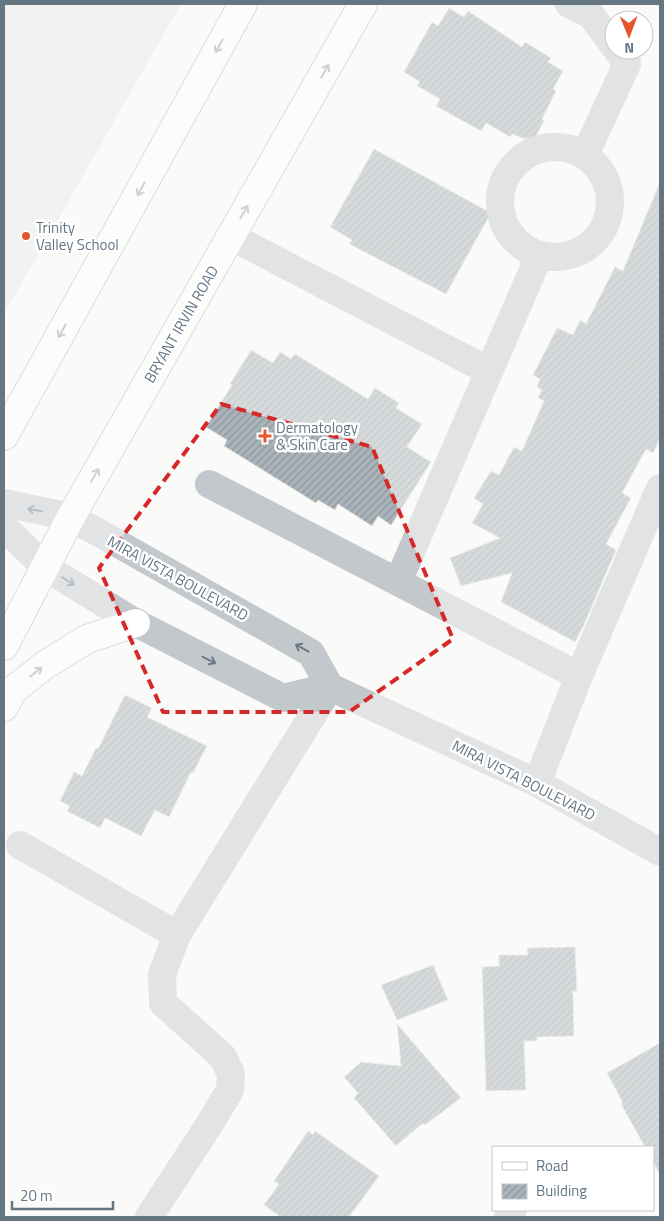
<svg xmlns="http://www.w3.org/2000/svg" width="664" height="1221" font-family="'Titillium Web',sans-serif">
<defs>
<pattern id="building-hatch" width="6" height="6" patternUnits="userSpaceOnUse" patternTransform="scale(1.25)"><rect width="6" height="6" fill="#aab3b9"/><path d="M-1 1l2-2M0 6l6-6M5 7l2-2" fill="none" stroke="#8e969c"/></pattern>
</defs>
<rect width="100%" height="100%" fill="#fafaf8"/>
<path fill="#e8e9e9" d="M 4,4 L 181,4 L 4,314 Z"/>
<path fill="url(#building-hatch)" stroke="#dcdcda" d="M 449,8 L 464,17 L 468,11 L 522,47 L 525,42 L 551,58 L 548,62 L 563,71 L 553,89 L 556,91 L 542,119 L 544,121 L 536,136 L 525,139 L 512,134 L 510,137 L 486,123 L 481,131 L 436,106 L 440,99 L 417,86 L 420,82 L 404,72 L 432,22 L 438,26 Z
M 374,149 L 491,213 L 446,294 L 349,244 L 352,240 L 330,227 Z
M 660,182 L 660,439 L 653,453 L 646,449 L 622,493 L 631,498 L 606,544 L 616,550 L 583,627 L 575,642 L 501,602 L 512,573 L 461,586 L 450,558 L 500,538 L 472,523 L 483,504 L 474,498 L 491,471 L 499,475 L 514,447 L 522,451 L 544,401 L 538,398 L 542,390 L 537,387 L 540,379 L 533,375 L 557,328 L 573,335 L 580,320 L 586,324 L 615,267 L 623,271 Z
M 251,350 L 273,363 L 280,352 L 291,359 L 295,354 L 368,399 L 375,388 L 399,403 L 396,408 L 422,424 L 407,447 L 431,462 L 391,525 L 378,516 L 372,526 L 338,504 L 335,510 L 318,500 L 316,503 L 224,446 L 227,440 L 206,427 L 232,385 L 230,384 Z
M 125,695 L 152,708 L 147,717 L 207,746 L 193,773 L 191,772 L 169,817 L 155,810 L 141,836 L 105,818 L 100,828 L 67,811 L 70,806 L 60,801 L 74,772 L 82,776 L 96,748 L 98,749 Z
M 575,947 L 577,991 L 573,991 L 574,1036 L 537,1037 L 537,1041 L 524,1041 L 526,1090 L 486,1091 L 482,967 L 499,966 L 499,955 L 528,955 L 527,948 Z
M 433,965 L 448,1000 L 397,1020 L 381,985 Z
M 397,1024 L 461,1098 L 425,1125 L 423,1123 L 396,1146 L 354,1098 L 358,1093 L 344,1077 L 361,1062 L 401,1066 Z
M 660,1043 L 660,1175 L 653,1161 L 653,1147 L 645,1147 L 621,1104 L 623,1103 L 607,1073 Z
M 308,1131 L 313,1135 L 315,1131 L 379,1176 L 349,1217 L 281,1217 L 264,1205 L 279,1184 L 274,1181 Z"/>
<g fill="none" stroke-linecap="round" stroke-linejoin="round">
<defs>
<path id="major" d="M 4,436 L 243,4
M 4,646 L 71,517 L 363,4
M 4,707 L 13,690 L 45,665 L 87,639 L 136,623"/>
</defs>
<use href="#major" stroke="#b5babe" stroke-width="30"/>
<path stroke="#c3c8cc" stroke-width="28" d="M 569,4 L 591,15 L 614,46
M500 202a55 55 0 1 1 110 0a55 55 0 1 1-110 0Z
M 585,155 L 627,64 L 617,50
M 230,236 L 489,371
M 209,484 L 579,676
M 4,503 L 71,517 L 311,653 L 330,687 L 537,783 L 660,852
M 4,527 L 45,567 L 136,623 L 283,698 L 330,687
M 398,582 L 539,256
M 537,783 L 579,676 L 660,488
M 20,845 L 177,935 L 330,687
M 149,1217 L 209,1125 L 230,1090 L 231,1074 L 223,1057 L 163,1003 L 162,974 L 177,935
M 508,1217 L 513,1210"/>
<use href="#major" stroke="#fff" stroke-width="28"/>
</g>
<defs><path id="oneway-shaft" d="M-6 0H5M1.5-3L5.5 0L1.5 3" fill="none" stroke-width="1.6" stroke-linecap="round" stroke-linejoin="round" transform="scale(1.25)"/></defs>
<g stroke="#939fa8">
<use href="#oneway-shaft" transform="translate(219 46) rotate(119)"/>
<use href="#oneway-shaft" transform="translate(325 71) rotate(-60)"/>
<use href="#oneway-shaft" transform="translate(141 189) rotate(119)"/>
<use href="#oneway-shaft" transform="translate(244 212) rotate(-60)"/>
<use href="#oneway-shaft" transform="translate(62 331) rotate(119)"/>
<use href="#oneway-shaft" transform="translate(95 475) rotate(-60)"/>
<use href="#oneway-shaft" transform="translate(36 672) rotate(-38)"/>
</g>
<g stroke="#6a7a87">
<use href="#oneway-shaft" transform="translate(35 510) rotate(-168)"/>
<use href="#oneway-shaft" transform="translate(68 581) rotate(32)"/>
<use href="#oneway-shaft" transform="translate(302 648) rotate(-151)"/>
<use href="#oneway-shaft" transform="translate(209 660) rotate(27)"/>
</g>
<path d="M0 0H664V1221H0ZM 221,404 L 372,447 L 453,639 L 349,712 L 163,712 L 99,568 Z" fill="#fafaf8" fill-opacity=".55" fill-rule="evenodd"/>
<path fill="none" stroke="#d62828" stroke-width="4" stroke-dasharray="10 6" stroke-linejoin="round" d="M 221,404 L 372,447 L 453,639 L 349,712 L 163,712 L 99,568 Z"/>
<g fill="#e4572e" stroke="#fff" stroke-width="2">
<circle cx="26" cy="236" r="5"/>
<path d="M262.5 428.5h5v5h5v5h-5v5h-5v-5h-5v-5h5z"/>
</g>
<g text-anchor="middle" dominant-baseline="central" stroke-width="5" stroke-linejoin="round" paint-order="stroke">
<g font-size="15" fill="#657683" stroke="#fff" text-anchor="start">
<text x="36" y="227">Trinity<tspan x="36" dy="17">Valley School</tspan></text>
<text x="276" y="427">Dermatology<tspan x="276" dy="17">&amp; Skin Care</tspan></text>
</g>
<g font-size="15" fill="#657683" stroke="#fff">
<text transform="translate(181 324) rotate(-60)">BRYANT IRVIN ROAD</text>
<text transform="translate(178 578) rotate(29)">MIRA VISTA BOULEVARD</text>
<text transform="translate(524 780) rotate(27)">MIRA VISTA BOULEVARD</text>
</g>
</g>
<rect width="664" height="1221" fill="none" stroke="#657683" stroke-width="10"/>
<rect x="492" y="1146" width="162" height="65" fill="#ffffff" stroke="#c1c8cd"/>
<rect x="502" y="1162" width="25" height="8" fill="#ffffff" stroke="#c1c8cd"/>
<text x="536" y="1171" font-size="15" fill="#657683">Road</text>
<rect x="502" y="1184" width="25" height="15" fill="url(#building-hatch)" stroke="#c1c8cd"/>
<text x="536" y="1196" font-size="15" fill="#657683">Building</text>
<g transform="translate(629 35) rotate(179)"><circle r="24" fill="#ffffff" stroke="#c1c8cd"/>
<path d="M0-4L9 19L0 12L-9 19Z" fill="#e4572e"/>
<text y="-8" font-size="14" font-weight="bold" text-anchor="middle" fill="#657683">N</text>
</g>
<path d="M12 1201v8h101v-8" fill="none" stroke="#657683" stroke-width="2.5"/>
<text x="20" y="1201" font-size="15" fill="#657683" stroke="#ffffff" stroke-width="4" paint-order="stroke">20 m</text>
</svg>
